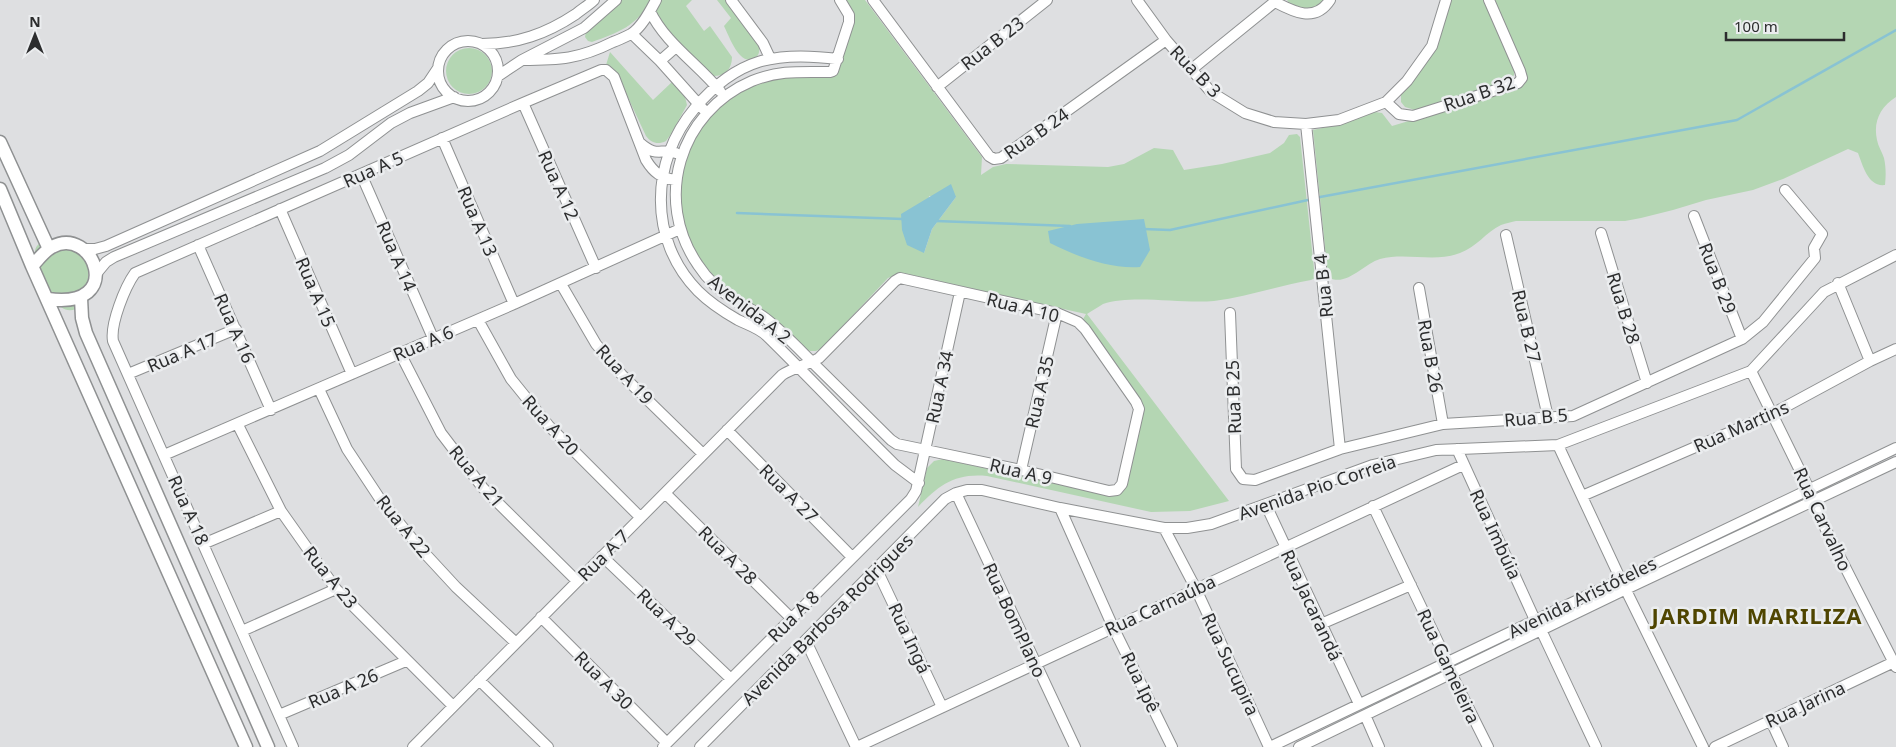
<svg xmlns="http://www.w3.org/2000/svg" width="1896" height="747" font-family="'Noto Sans',sans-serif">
<rect width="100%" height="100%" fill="#dedfe1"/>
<path fill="#b4d6b3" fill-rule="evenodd" d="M 620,0 L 650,0 C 638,26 617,33 592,42 L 588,41 L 585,37 L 586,31 Z
M 661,0 L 692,0 L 686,6 L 704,31 L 710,26 L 732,57 C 732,70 724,77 711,76 L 659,23 L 656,12 Z
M 717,0 L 726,0 L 759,46 C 760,51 759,57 753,59 C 739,65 729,36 724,26 L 731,18 Z
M 845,0 L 865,0 L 982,157 L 981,175 L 993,167 L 1006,164 L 1108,167 L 1124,164 L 1154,148 L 1173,150 L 1184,170 L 1222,164 L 1270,153 L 1284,143 L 1289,135 L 1297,134 L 1300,137 L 1315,278 L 1311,280 C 1278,286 1247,297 1214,301 C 1181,304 1132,294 1103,304 C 1098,307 1092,311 1087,314 L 1229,501 L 1190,511 L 1151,512 L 987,476 C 955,473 939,485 918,507 L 927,468 L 934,461 L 943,459 L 1111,496 L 1121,492 L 1128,483 L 1143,404 L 1082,321 L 1086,314 L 902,273 L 888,278 L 822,348 L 816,351 L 810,351 C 794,344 775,326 761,315 C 733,293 710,279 693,246 C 665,194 686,128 733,95 C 738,92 745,90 750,87 C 758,84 766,79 775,77 C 791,74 811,75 827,78 L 833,73 L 852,23 ZM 929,196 L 956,197 L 932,229 L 924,253 Z
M 1287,0 L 1324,0 L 1314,9 L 1294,9 Z
M 1450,0 L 1484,0 L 1514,69 L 1514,75 L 1510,80 L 1415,110 L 1405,107 L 1401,102 L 1401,92 C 1428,66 1443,37 1450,0 Z
M 1495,0 L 1896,0 L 1896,97 C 1880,107 1873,122 1877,140 C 1878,146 1882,152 1884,158 C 1886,167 1886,176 1885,185 C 1868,187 1863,166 1858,153 L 1848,149 L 1783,179 L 1753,190 L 1706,200 L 1673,210 L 1641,218 L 1625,221 L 1516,221 C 1512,222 1506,223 1501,225 C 1486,232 1477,247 1460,253 C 1434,263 1407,252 1380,259 C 1363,264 1346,288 1328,277 L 1313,130 L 1345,123 L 1375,112 L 1382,113 L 1392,126 L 1522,87 L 1526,82 L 1526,74 Z
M446 71a23 23 0 1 1 46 0a23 23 0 1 1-46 0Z
M 610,52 L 653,100 L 672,82 L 685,97 L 687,105 L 671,134 L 666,141 C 658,145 651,143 646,136 L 617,74 L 606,65 Z
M 49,239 C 59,240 66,244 74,250 C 99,268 86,285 76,309 C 71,311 66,311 61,307 C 55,302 33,259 35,251 C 36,244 42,241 49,239 Z"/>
<path fill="#89c3d3" d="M 951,184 L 956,197 L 932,229 L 924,253 L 907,245 L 902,230 L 901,214 Z
M 1144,219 L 1150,250 L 1140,267 C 1109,269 1078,257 1050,243 L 1048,231 L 1077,224 Z"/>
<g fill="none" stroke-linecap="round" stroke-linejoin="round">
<path stroke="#89c3d3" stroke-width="2.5" d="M 1320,197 L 1737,120 L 1896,30
M 737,213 L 903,219
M 936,221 L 1070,226
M 1143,229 L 1170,230 L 1308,200"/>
<defs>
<path id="minor" d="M 731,0 L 763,43 L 770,58
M 873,0 L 989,156 L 994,159 L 1001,158 L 1166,40
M 1137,0 L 1166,40 L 1211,92 L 1245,113 L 1274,122 L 1306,124 L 1339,120 L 1386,102 L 1407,81 L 1432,46 L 1446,0
M 1275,2 C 1294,12 1315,23 1330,0
M 650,11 C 665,43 698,64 720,91
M 632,34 L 660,61 L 703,109
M438 71a30 30 0 1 1 60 0a30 30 0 1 1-60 0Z
M 482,44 C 517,44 546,34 576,14 C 582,9 589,5 594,0
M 838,59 C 776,51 737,58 695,108 C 650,161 648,240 698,291 C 709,302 724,312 738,320 C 748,325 759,328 767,336 C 810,378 852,423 895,465 L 919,483
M 522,60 C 560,60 579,59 613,42 C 619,40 625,37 631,34 C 642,27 650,11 656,0
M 660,61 L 676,47
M 1192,69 L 1277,0
M 498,76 L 522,60 L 584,28 L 616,0
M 937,87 L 1047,0
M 1386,102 L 1399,114 L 1413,116 L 1518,83 L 1522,78 L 1520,71 L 1489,0
M 523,103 L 596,268
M 1306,124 L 1340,449
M 442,138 L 514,304
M 640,143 C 657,158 660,148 676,153
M 361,174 L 433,338
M 280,209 L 352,374
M 1694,216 L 1742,339
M 1601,233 L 1647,383
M 1506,235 L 1548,417
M 198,245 L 271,410
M 84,249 L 95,249 L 106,246 L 320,151 L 418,91 L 428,83 L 438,68
M 96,274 L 106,262 L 114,257 L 325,168 L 349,155 L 391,123 L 410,113 L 454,97
M 1838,283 L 1870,361
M 561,284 L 596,344 L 622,375 L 703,454
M 1419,288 L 1443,424
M 1230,313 L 1236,469 L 1243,479 L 1255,480 L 1340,449 L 1443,424 L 1573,416 L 1742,339 L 1763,322 L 1815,258 L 1814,248 L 1822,234 L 1785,190
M 478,320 L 511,379 L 549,426 L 640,517
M 400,353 L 441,433 L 483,488 L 577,581
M 1751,371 L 1809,489 L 1812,502 L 1896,667
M 128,374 L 236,329
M 319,389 L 347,449 L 382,502 L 419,547 L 456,587 L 516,643
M 238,425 L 281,511 L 336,589 L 453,706
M 727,430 L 852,557
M 1558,445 L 1620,578 L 1703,747
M 1457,449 L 1535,620
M 164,455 L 514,304 L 680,229
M 1021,470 L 1057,313
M 665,493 L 791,618
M 956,493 L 1075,747
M 1582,496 L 1772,414 L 1870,361 L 1896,349
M 1266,505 L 1359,704
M 1373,506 L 1447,661 L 1451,673 L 1488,747
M 1060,508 L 1113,627 L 1172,747
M 1164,528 L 1196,589 L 1269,747
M 203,544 L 281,511
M 602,556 L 731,679
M 877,570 L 942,707
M 541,617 L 667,743
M 1321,624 L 1411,585
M 1541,630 L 1596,747
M 242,631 L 336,589
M 806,641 L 856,747
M 479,680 L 548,747
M 279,715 L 406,661
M 1365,715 L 1379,747
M 1771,721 L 1783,747
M 293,747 L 113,341 C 110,324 125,287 135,273 L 523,103 L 601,70 L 606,70 L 614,77 L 646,160 C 654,173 661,178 676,180
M 413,747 L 782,375 C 793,368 807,365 819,358 L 895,281 L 900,278 L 1057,313 L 1078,322 L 1085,329 L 1136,402 L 1139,409 L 1122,484 L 1117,490 L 1109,491 L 1021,470 L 897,444 L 891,440 L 812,362 C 797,347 782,331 765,318 C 756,311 745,307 736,301 C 721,292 707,279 698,265 C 653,200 679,112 752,81 C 779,70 801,72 830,72 L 833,71 L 849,22 L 849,15 L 840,0
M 663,747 L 911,499 L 916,491 L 960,292
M 700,747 L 945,499 L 956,493 L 967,490 L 982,490 L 1060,508 L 1164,528 L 1187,528 L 1211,524 L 1373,465 L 1436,450 L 1558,445 L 1751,371 L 1824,292 L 1896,255
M 857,747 L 1463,465
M 1270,747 L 1896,448
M 1299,747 L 1626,589 L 1896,462
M 1715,747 L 1896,661"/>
<path id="major" d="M 0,142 L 49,249
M 0,189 L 32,266 L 246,747
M 32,266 C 38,260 44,251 52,247 C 93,224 127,310 48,299
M 81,298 L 82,318 L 86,333 L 268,747"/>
</defs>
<use href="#minor" stroke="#8f9192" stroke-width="12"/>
<use href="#major" stroke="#8f9192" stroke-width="15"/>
<use href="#minor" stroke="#fff" stroke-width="10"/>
<use href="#major" stroke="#fff" stroke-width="12"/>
</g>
<g text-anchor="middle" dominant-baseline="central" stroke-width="5" stroke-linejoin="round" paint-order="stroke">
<g font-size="18" fill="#2c2d2e" stroke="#ebedef">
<text transform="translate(992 43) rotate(-38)">Rua B 23</text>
<text transform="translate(1196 71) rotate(46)">Rua B 3</text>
<text transform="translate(1479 93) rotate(-19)">Rua B 32</text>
<text transform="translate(1036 133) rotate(-35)">Rua B 24</text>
<text transform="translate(373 169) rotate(-24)">Rua A 5</text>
<text transform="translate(559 185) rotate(66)">Rua A 12</text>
<text transform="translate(478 221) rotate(67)">Rua A 13</text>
<text transform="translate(397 256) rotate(67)">Rua A 14</text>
<text transform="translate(1718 278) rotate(69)">Rua B 29</text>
<text transform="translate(1323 286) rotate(-96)">Rua B 4</text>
<text transform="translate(316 292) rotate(67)">Rua A 15</text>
<text transform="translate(1023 307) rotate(14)">Rua A 10</text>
<text transform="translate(1624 308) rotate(73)">Rua B 28</text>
<text transform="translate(750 309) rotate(38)">Avenida A 2</text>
<text transform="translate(1527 326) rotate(77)">Rua B 27</text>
<text transform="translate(235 328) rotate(66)">Rua A 16</text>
<text transform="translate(423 343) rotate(-23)">Rua A 6</text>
<text transform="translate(182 352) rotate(-23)">Rua A 17</text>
<text transform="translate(1431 356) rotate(80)">Rua B 26</text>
<text transform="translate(625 374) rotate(47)">Rua A 19</text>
<text transform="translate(939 387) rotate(-78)">Rua A 34</text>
<text transform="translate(1039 392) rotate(-77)">Rua A 35</text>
<text transform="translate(1233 397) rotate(-92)">Rua B 25</text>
<text transform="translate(1536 417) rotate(-5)">Rua B 5</text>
<text transform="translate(551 425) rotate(48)">Rua A 20</text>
<text transform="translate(1741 426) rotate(-24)">Rua Martins</text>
<text transform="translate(1021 471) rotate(13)">Rua A 9</text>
<text transform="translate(477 476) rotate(50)">Rua A 21</text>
<text transform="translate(1317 487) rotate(-19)">Avenida Pio Correia</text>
<text transform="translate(789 493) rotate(45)">Rua A 27</text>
<text transform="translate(189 510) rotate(66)">Rua A 18</text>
<text transform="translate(1823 519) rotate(65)">Rua Carvalho</text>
<text transform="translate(404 526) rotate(51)">Rua A 22</text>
<text transform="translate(1496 534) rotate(65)">Rua Imbúia</text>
<text transform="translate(603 555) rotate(-45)">Rua A 7</text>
<text transform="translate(728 555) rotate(45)">Rua A 28</text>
<text transform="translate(331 577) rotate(51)">Rua A 23</text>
<text transform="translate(1582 597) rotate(-26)">Avenida Aristóteles</text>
<text transform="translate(1160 605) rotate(-25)">Rua Carnaúba</text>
<text transform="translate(1312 605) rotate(65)">Rua Jacarandá</text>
<text transform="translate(793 616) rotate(-45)">Rua A 8</text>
<text transform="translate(667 617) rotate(44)">Rua A 29</text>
<text transform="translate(827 619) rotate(-45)">Avenida Barbosa Rodrigues</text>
<text transform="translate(1015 620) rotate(65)">Rua BomPlano</text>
<text transform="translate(910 638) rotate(65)">Rua Ingá</text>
<text transform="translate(1231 664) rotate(65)">Rua Sucupira</text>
<text transform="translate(1449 666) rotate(65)">Rua Gameleira</text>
<text transform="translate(604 680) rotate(45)">Rua A 30</text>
<text transform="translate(1141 682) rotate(64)">Rua Ipê</text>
<text transform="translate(343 688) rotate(-23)">Rua A 26</text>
<text transform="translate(1805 704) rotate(-25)">Rua Jarina</text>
</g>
<g font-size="22" font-weight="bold" letter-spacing="1" fill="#4f4501" stroke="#ebedef">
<text x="1757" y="615">JARDIM MARILIZA</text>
</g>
</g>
<g transform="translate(35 35)" stroke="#ebedef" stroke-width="4" paint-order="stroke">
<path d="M0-4L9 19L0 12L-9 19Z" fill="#2c2d2e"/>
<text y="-8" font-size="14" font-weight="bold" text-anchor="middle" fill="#2c2d2e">N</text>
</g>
<path d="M1726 32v8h118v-8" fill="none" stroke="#2c2d2e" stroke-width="2.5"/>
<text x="1734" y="32" font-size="15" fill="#2c2d2e" stroke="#ebedef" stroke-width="4" paint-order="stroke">100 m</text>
</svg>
